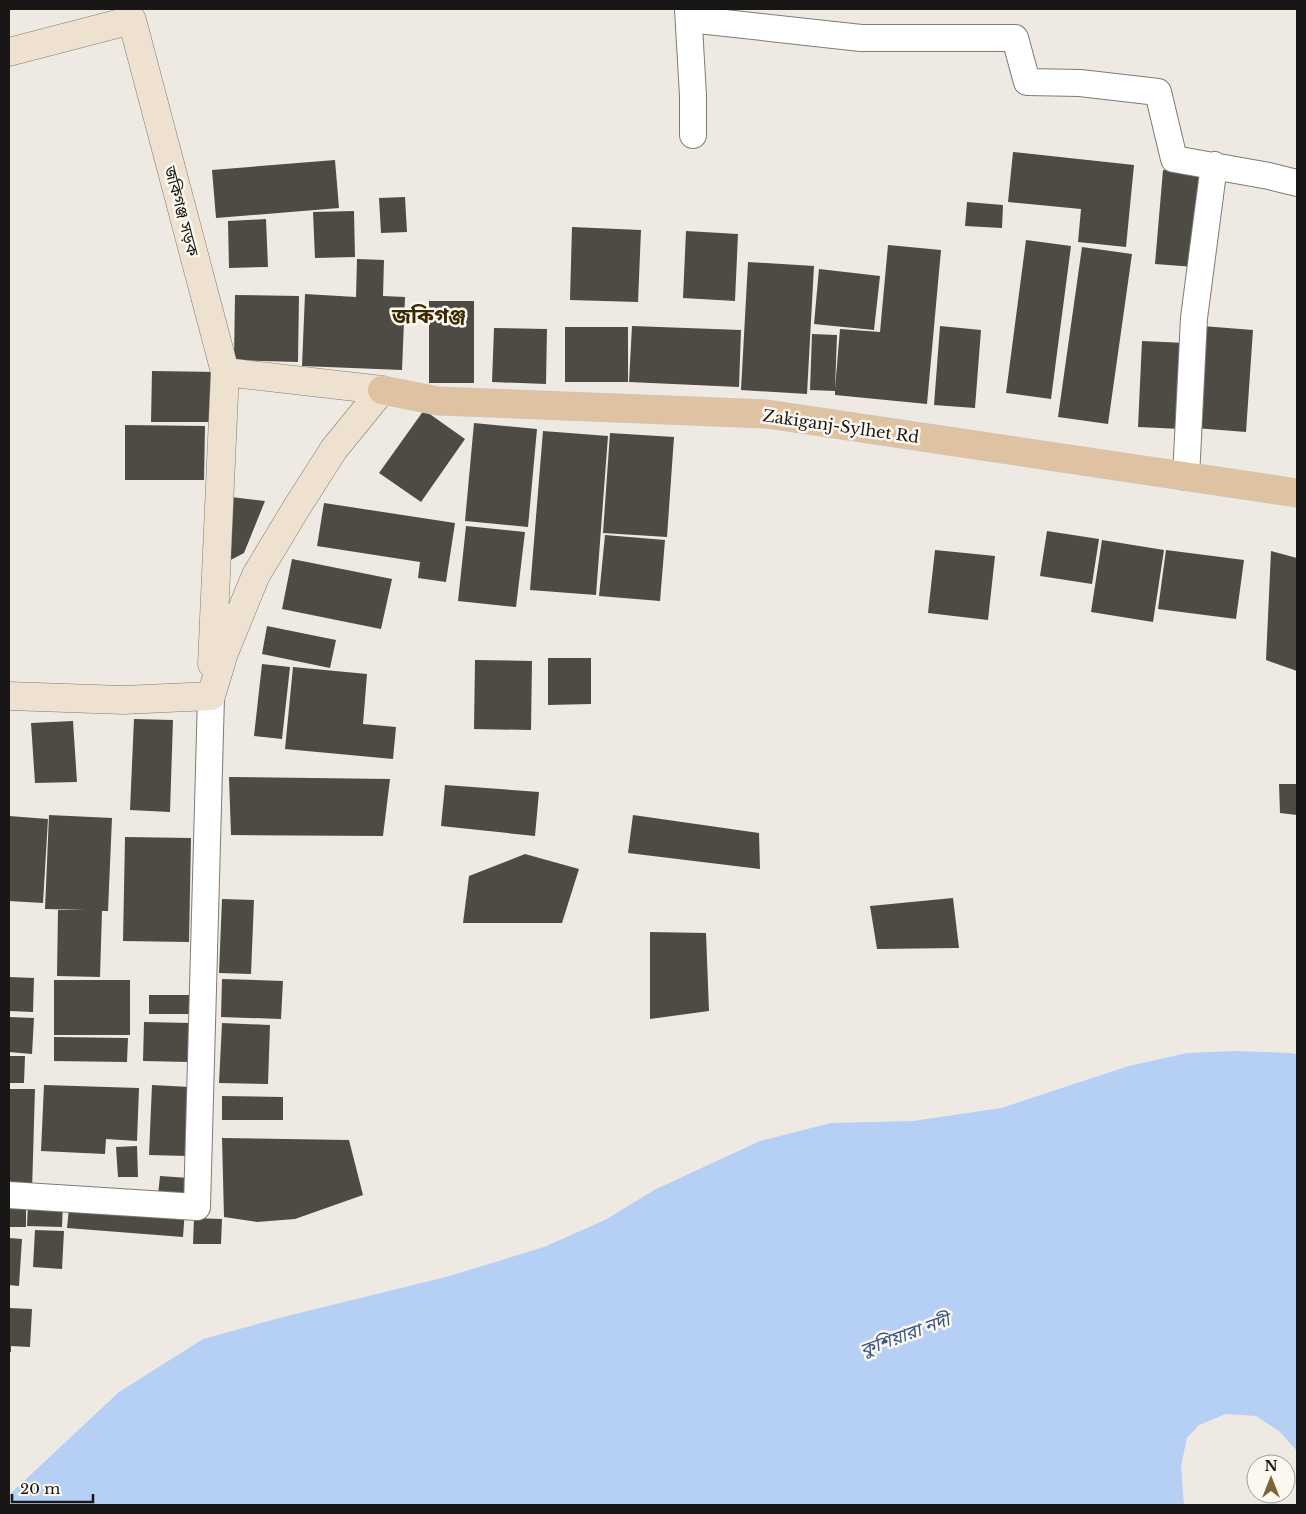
<svg xmlns="http://www.w3.org/2000/svg" width="1306" height="1514" font-family="'Libre Baskerville','Noto Sans Bengali',serif">
<rect width="100%" height="100%" fill="#eeeae3"/>
<path fill="#b6cff5" d="M 1236,1051 L 1289,1053 L 1297,1054 L 1297,1451 L 1279,1431 L 1256,1416 L 1226,1414 L 1199,1425 L 1187,1438 L 1181,1466 L 1184,1505 L 9,1505 L 9,1495 L 119,1392 L 203,1339 L 283,1317 L 446,1277 L 544,1247 L 605,1220 L 656,1189 L 760,1141 L 831,1123 L 913,1121 L 1001,1108 L 1129,1066 L 1187,1053 Z"/>
<path fill="#4e4b45" d="M 1013,152 L 1134,165 L 1126,247 L 1078,242 L 1081,209 L 1008,202 Z
M 335,160 L 339,208 L 216,218 L 212,170 Z
M 1163,170 L 1202,173 L 1195,267 L 1155,264 Z
M 405,197 L 407,232 L 381,233 L 379,198 Z
M 967,202 L 1003,205 L 1002,228 L 965,226 Z
M 354,211 L 355,257 L 315,258 L 313,212 Z
M 266,219 L 268,267 L 229,268 L 228,221 Z
M 572,227 L 641,230 L 638,302 L 570,300 Z
M 686,231 L 738,234 L 735,301 L 683,298 Z
M 1026,240 L 1071,246 L 1051,399 L 1006,393 Z
M 888,245 L 941,250 L 927,404 L 835,395 L 835,391 L 810,390 L 812,334 L 837,335 L 835,389 L 840,329 L 880,332 Z
M 1082,247 L 1132,254 L 1108,424 L 1058,417 Z
M 357,259 L 384,260 L 383,296 L 405,297 L 402,370 L 302,366 L 305,294 L 356,297 Z
M 748,262 L 814,266 L 807,394 L 741,390 Z
M 819,269 L 880,276 L 874,330 L 814,324 Z
M 235,295 L 299,296 L 298,362 L 234,360 Z
M 429,301 L 474,301 L 474,383 L 429,383 Z
M 632,326 L 741,330 L 739,387 L 629,382 Z
M 940,326 L 981,330 L 975,408 L 934,405 Z
M 1202,326 L 1253,330 L 1246,432 L 1195,428 Z
M 565,327 L 628,327 L 628,382 L 565,382 Z
M 494,328 L 547,329 L 546,384 L 492,382 Z
M 1142,341 L 1186,343 L 1182,429 L 1138,427 Z
M 152,371 L 218,372 L 218,422 L 151,422 Z
M 424,410 L 465,439 L 421,502 L 379,473 Z
M 474,423 L 537,429 L 528,527 L 465,521 Z
M 125,425 L 205,426 L 204,480 L 125,480 Z
M 543,431 L 608,436 L 596,595 L 530,590 Z
M 610,433 L 674,437 L 667,537 L 603,533 Z
M 231,497 L 265,501 L 244,553 L 223,564 Z
M 324,503 L 455,523 L 446,582 L 418,578 L 420,562 L 317,546 Z
M 466,526 L 525,532 L 516,607 L 458,601 Z
M 1047,531 L 1099,539 L 1092,584 L 1040,576 Z
M 605,535 L 665,540 L 660,601 L 599,596 Z
M 1102,540 L 1164,550 L 1153,622 L 1091,612 Z
M 935,550 L 995,556 L 988,620 L 928,613 Z
M 1166,550 L 1244,560 L 1236,619 L 1158,609 Z
M 1271,551 L 1297,558 L 1297,671 L 1266,660 Z
M 292,559 L 392,579 L 381,629 L 282,609 Z
M 267,626 L 336,640 L 330,668 L 262,654 Z
M 548,658 L 591,658 L 591,704 L 548,705 Z
M 475,660 L 532,661 L 531,730 L 474,729 Z
M 262,664 L 290,667 L 282,739 L 254,736 Z
M 293,667 L 367,674 L 363,724 L 396,727 L 393,759 L 285,749 Z
M 134,719 L 173,720 L 170,812 L 130,810 Z
M 73,721 L 77,782 L 35,783 L 31,723 Z
M 229,777 L 390,779 L 383,836 L 231,835 Z
M 1279,784 L 1297,784 L 1297,815 L 1280,813 Z
M 445,785 L 539,792 L 535,836 L 441,826 Z
M 49,815 L 112,818 L 108,911 L 102,911 L 100,977 L 57,976 L 58,910 L 86,910 L 45,909 Z
M 633,815 L 759,833 L 760,869 L 628,853 Z
M 9,816 L 48,819 L 43,903 L 9,901 Z
M 125,837 L 191,838 L 189,942 L 123,941 Z
M 525,854 L 579,869 L 562,923 L 463,923 L 469,876 Z
M 953,898 L 959,948 L 877,949 L 870,906 Z
M 222,899 L 254,900 L 251,974 L 219,973 Z
M 650,932 L 706,933 L 709,1011 L 650,1019 Z
M 9,977 L 34,978 L 33,1012 L 9,1011 Z
M 222,979 L 283,981 L 281,1019 L 221,1017 Z
M 54,980 L 130,980 L 130,1035 L 54,1035 Z
M 149,995 L 191,995 L 191,1014 L 149,1014 Z
M 9,1017 L 34,1018 L 32,1054 L 9,1052 Z
M 144,1022 L 191,1023 L 191,1062 L 143,1061 Z
M 222,1023 L 270,1025 L 268,1084 L 219,1083 Z
M 54,1037 L 128,1038 L 127,1062 L 54,1061 Z
M 9,1056 L 25,1056 L 24,1083 L 9,1083 Z
M 44,1085 L 139,1088 L 137,1141 L 106,1139 L 105,1154 L 41,1151 Z
M 152,1085 L 190,1087 L 187,1156 L 149,1155 Z
M 9,1089 L 35,1089 L 32,1191 L 9,1191 Z
M 222,1096 L 283,1097 L 283,1120 L 222,1120 Z
M 222,1138 L 349,1140 L 363,1195 L 295,1219 L 257,1222 L 224,1217 Z
M 137,1146 L 138,1177 L 118,1177 L 116,1147 Z
M 160,1176 L 189,1178 L 188,1197 L 158,1195 Z
M 9,1199 L 26,1200 L 26,1227 L 9,1227 Z
M 70,1199 L 185,1209 L 183,1237 L 67,1228 Z
M 28,1201 L 63,1201 L 62,1227 L 27,1226 Z
M 194,1218 L 222,1219 L 221,1244 L 193,1244 Z
M 35,1230 L 64,1231 L 62,1269 L 33,1267 Z
M 9,1238 L 22,1239 L 19,1286 L 9,1285 Z
M 9,1308 L 32,1309 L 30,1347 L 11,1346 L 11,1352 L 9,1352 Z"/>
<g fill="none" stroke-linecap="round" stroke-linejoin="round">
<defs>
<path id="street" d="M 688,9 L 693,96 L 693,135
M 689,19 L 861,38 L 1015,38 L 1027,82 L 1080,83 L 1158,92 L 1174,159 L 1269,176 L 1297,183
M 1186,477 L 1194,318 L 1214,165
M 9,1195 L 197,1207 L 211,696"/>
<path id="secondary" d="M 9,52 L 132,20 L 225,372 L 382,390
M 212,664 L 225,372
M 9,696 L 123,700 L 211,696
M 211,696 L 224,653 L 256,575 L 297,507 L 334,449 L 382,390"/>
<path id="primary" d="M 382,390 L 438,401 L 767,414 L 1297,493"/>
</defs>
<use href="#street" stroke="#7e7b74" stroke-width="28"/>
<use href="#secondary" stroke="#7e7b74" stroke-width="29"/>
<use href="#primary" stroke="#c8c7c7" stroke-width="29"/>
<use href="#street" stroke="#fff" stroke-width="26"/>
<use href="#secondary" stroke="#efe1d0" stroke-width="28"/>
<use href="#primary" stroke="#dfc2a1" stroke-width="28"/>
</g>
<g text-anchor="middle" dominant-baseline="central" stroke-width="5" stroke-linejoin="round" paint-order="stroke">
<g font-size="16" fill="#191715" stroke="#fcf8f0">
<text transform="translate(182 211) rotate(75)">জকিগঞ্জ সড়ক</text>
<text transform="translate(841 426) rotate(8)">Zakiganj-Sylhet Rd</text>
</g>
<g font-size="18" font-style="italic" fill="#355687" stroke="#fcf8f0">
<text transform="translate(905 1335) rotate(-20)">কুশিয়ারা নদী</text>
</g>
<g font-size="21" font-weight="bold" fill="#3a2800" stroke="#fcf8f0">
<text x="429" y="316">জকিগঞ্জ</text>
</g>
</g>
<rect width="1306" height="1514" fill="none" stroke="#191715" stroke-width="20"/>
<g transform="translate(1271 1479)"><circle r="24" fill="#fcf8f0" stroke="#a19e98"/>
<path d="M0-4L9 19L0 12L-9 19Z" fill="#7c6435"/>
<text y="-8" font-size="14" font-weight="bold" text-anchor="middle" fill="#191715">N</text>
</g>
<path d="M12 1494v8h81v-8" fill="none" stroke="#191715" stroke-width="2.5"/>
<text x="20" y="1494" font-size="15" fill="#191715" stroke="#fcf8f0" stroke-width="4" paint-order="stroke">20 m</text>
</svg>
